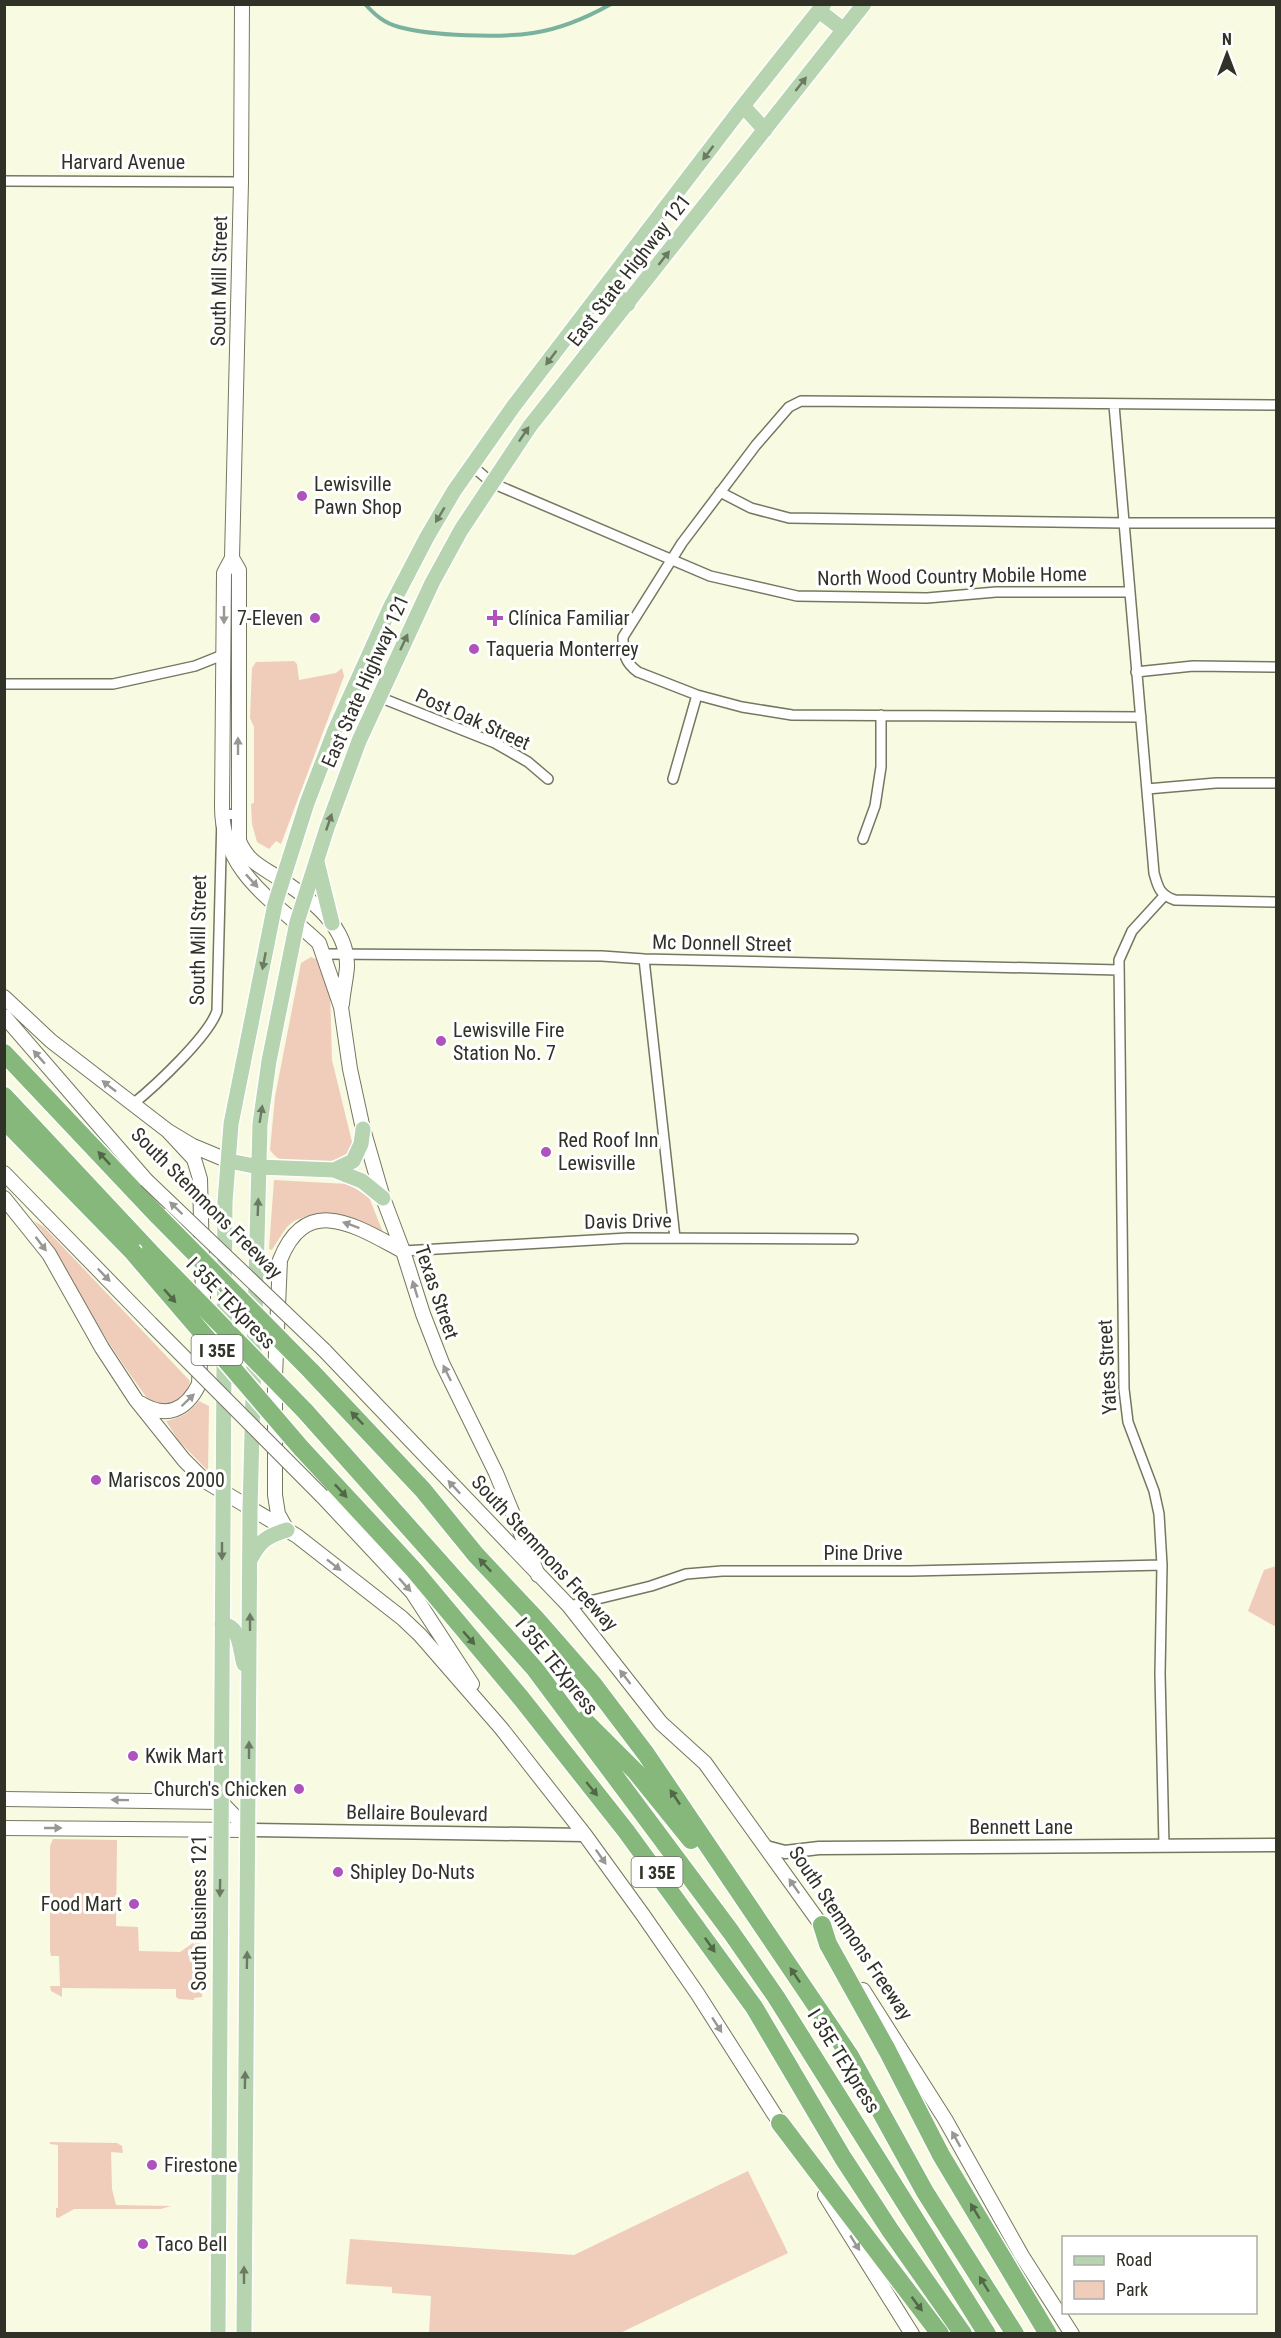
<svg xmlns="http://www.w3.org/2000/svg" width="1281" height="2338" font-family="'Roboto Condensed',sans-serif">
<rect width="100%" height="100%" fill="#f8fae2"/>
<path fill="#f0cdba" d="M 294,661 L 297,664 L 299,680 L 336,673 L 342,668 L 344,676 L 281,844 L 276,841 L 269,849 L 257,842 L 252,824 L 251,804 L 254,803 L 254,727 L 250,718 L 252,668 L 256,662 Z
M 311,957 L 318,960 L 330,990 L 332,1060 L 354,1150 L 343,1163 C 320,1163 284,1172 270,1150 L 275,1097 L 301,963 Z
M 274,1180 L 348,1184 L 369,1197 L 384,1235 C 361,1224 310,1203 288,1226 C 282,1233 277,1242 272,1250 L 269,1249 Z
M 34,1221 L 44,1227 L 190,1381 C 183,1404 175,1406 152,1405 C 133,1379 114,1352 97,1324 C 76,1289 59,1253 34,1221 Z
M 199,1401 L 209,1406 L 208,1471 L 178,1440 L 166,1421 C 180,1418 190,1413 199,1401 Z
M 1276,1566 L 1276,1627 L 1248,1611 L 1264,1570 Z
M 53,1839 L 117,1840 L 116,1926 L 138,1927 L 139,1951 L 180,1952 L 193,1943 L 194,1944 L 200,1943 L 202,1997 L 194,1998 L 194,2000 L 179,1999 L 176,1997 L 176,1989 L 62,1988 L 62,1997 L 51,1991 L 50,1986 L 60,1986 L 59,1956 L 51,1956 L 50,1951 L 50,1846 Z
M 50,2142 L 117,2143 L 122,2146 L 123,2153 L 111,2152 L 112,2189 L 116,2205 L 171,2206 L 161,2209 L 74,2209 L 58,2218 L 56,2217 L 56,2208 L 58,2208 L 58,2145 L 50,2144 Z
M 748,2171 L 788,2253 L 620,2333 L 429,2333 L 431,2296 L 392,2293 L 392,2287 L 346,2284 L 350,2239 L 574,2255 Z"/>
<g fill="none" stroke-linecap="round" stroke-linejoin="round">
<path stroke="#7ab29e" stroke-width="4" d="M 365,4 C 375,15 384,23 399,27 C 432,36 500,38 533,33 C 560,29 588,17 611,4"/>
<defs>
<path id="minor" d="M 4,181 L 241,182
M 1114,405 L 1154,873 C 1158,888 1160,895 1175,900 L 1276,902
M 471,465 L 492,483 L 710,576 L 797,596 L 927,598 L 996,592 L 1129,592
M 720,492 L 751,508 L 789,518 L 1124,523 L 1276,523
M 1136,672 L 1193,666 L 1276,667
M 4,684 L 113,684 L 195,666 L 225,654
M 379,697 L 495,743 L 528,762 L 548,779
M 1141,717 L 792,715 L 742,707 L 697,695 L 638,672 C 624,662 623,652 623,637 L 682,543 L 756,445 L 789,407 L 801,401 L 1276,405
M 673,779 L 697,695
M 1147,789 L 1216,783 L 1276,783
M 863,839 L 875,806 L 881,767 L 881,715
M 1164,896 L 1132,931 L 1119,960 L 1124,1389 L 1128,1422 L 1154,1491 L 1159,1514 L 1162,1565 L 1160,1674 L 1164,1845
M 323,954 L 602,956 L 644,959 L 1119,970
M 644,959 L 675,1238
M 133,1104 C 155,1086 208,1037 217,1011 L 222,815 L 238,814
M 403,1251 L 628,1238 L 853,1239
M 569,1606 L 651,1586 L 686,1574 L 722,1571 L 911,1571 L 1162,1565"/>
<path id="tertiary" d="M 248,1830 L 585,1835
M 766,1847 L 785,1852 L 819,1848 L 1276,1845"/>
<path id="secondary" d="M 242,4 L 241,182 L 232,558 L 224,573 L 222,807 C 222,874 276,902 319,943 L 341,1007 L 350,1069 L 363,1129 L 383,1198 L 403,1251 L 423,1314 L 442,1363 L 496,1473 L 538,1575
M 232,558 L 239,570 L 239,841 C 249,864 263,867 283,881 C 312,900 348,927 347,967 C 346,979 343,992 342,1004
M 4,997 L 51,1041 L 168,1131 L 193,1146 L 229,1161
M 4,1016 L 146,1180
M 4,1173 L 150,1323
M 4,1198 L 49,1254 L 102,1348 L 136,1400 L 184,1460 L 205,1481 L 297,1536 L 402,1618 L 420,1635 L 501,1728 L 585,1835 L 643,1915 L 697,1993 L 785,2131
M 324,1350 L 569,1606 L 661,1723 L 705,1763 L 827,1933
M 140,1403 C 166,1419 186,1411 199,1384 L 203,1298 L 200,1179 L 194,1159 L 168,1131
M 322,1496 L 412,1592 L 472,1684
M 287,1530 L 278,1514 L 275,1495 L 275,1376 L 280,1260 C 307,1192 357,1227 403,1251
M 4,1799 L 221,1802 L 248,1830
M 4,1828 L 248,1830
M 863,1990 L 945,2119 L 1022,2256 L 1072,2334
M 825,2195 L 912,2334"/>
<path id="primary" d="M 819,11 L 844,30
M 743,106 L 765,130
M 605,287 L 628,304
M 317,862 L 332,923
M 229,1161 L 259,1167 L 334,1170 L 362,1181 L 383,1198
M 334,1170 L 353,1161 L 361,1144 L 363,1129
M 251,1558 C 261,1540 267,1536 287,1530
M 222,1624 C 241,1627 239,1647 244,1664
M 218,2334 L 225,1202 L 231,1124 L 275,904 L 307,803 L 335,730 L 390,608 L 427,537 L 454,491 L 513,407 L 743,106 L 824,4
M 244,2334 L 250,1510 L 260,1124 L 269,1061 L 297,922 L 327,828 L 359,741 L 432,583 L 461,530 L 530,426 L 864,4"/>
<path id="motorway" d="M 4,1053 L 158,1216
M 4,1096 L 150,1252
M 4,1120 L 132,1251
M 311,1371 L 423,1490 L 476,1555 L 537,1620 L 593,1684 L 646,1754 L 850,2056 L 925,2192 L 1015,2334
M 305,1411 L 535,1669 L 731,1932 L 776,1997 L 987,2334
M 301,1448 L 414,1570 L 521,1698 L 626,1831 L 754,2007 L 843,2158 L 890,2230 L 963,2334
M 584,1720 L 636,1772 L 691,1840
M 822,1925 L 828,1944 L 887,2050 L 941,2155 L 1048,2334
M 780,2123 L 940,2334"/>
</defs>
<use href="#minor" stroke="#757761" stroke-width="12"/>
<use href="#tertiary" stroke="#757761" stroke-width="15"/>
<use href="#secondary" stroke="#757761" stroke-width="16"/>
<use href="#primary" stroke="#fff" stroke-width="18"/>
<use href="#motorway" stroke="#fff" stroke-width="21"/>
<use href="#minor" stroke="#fff" stroke-width="9"/>
<use href="#tertiary" stroke="#fff" stroke-width="12"/>
<use href="#secondary" stroke="#fff" stroke-width="14"/>
<use href="#primary" stroke="#b6d4af" stroke-width="15"/>
<use href="#motorway" stroke="#85b87a" stroke-width="18"/>
<defs>
<path id="secondary-bridge" d="M 146,1180 L 324,1350
M 150,1323 L 322,1496"/>
<path id="motorway-bridge" d="M 158,1216 L 311,1371
M 132,1251 L 301,1448
M 150,1252 L 305,1411"/>
</defs>
<use href="#secondary-bridge" stroke="#757761" stroke-width="16" stroke-linecap="butt"/>
<use href="#motorway-bridge" stroke="#fff" stroke-width="21" stroke-linecap="butt"/>
<use href="#secondary-bridge" stroke="#fff" stroke-width="14"/>
<use href="#motorway-bridge" stroke="#85b87a" stroke-width="18"/>
</g>
<defs><path id="oneway-solid" d="M-6-.8H1V-3.2L6.5 0L1 3.2V.8H-6Z" transform="scale(1.5)"/></defs>
<g fill="#6c7a64">
<use href="#oneway-solid" transform="translate(801 84) rotate(-52)"/>
<use href="#oneway-solid" transform="translate(708 153) rotate(127)"/>
<use href="#oneway-solid" transform="translate(664 258) rotate(-52)"/>
<use href="#oneway-solid" transform="translate(551 358) rotate(127)"/>
<use href="#oneway-solid" transform="translate(524 434) rotate(-56)"/>
<use href="#oneway-solid" transform="translate(440 515) rotate(121)"/>
<use href="#oneway-solid" transform="translate(404 642) rotate(-65)"/>
<use href="#oneway-solid" transform="translate(329 822) rotate(-71)"/>
<use href="#oneway-solid" transform="translate(264 961) rotate(101)"/>
<use href="#oneway-solid" transform="translate(261 1114) rotate(-81)"/>
<use href="#oneway-solid" transform="translate(258 1207) rotate(-88)"/>
<use href="#oneway-solid" transform="translate(222 1551) rotate(90)"/>
<use href="#oneway-solid" transform="translate(250 1622) rotate(-90)"/>
<use href="#oneway-solid" transform="translate(249 1750) rotate(-90)"/>
<use href="#oneway-solid" transform="translate(220 1888) rotate(91)"/>
<use href="#oneway-solid" transform="translate(247 1960) rotate(-89)"/>
<use href="#oneway-solid" transform="translate(245 2080) rotate(-89)"/>
<use href="#oneway-solid" transform="translate(244 2275) rotate(-90)"/>
</g>
<g fill="#989893">
<use href="#oneway-solid" transform="translate(224 615) rotate(90)"/>
<use href="#oneway-solid" transform="translate(238 746) rotate(-90)"/>
<use href="#oneway-solid" transform="translate(252 881) rotate(47)"/>
<use href="#oneway-solid" transform="translate(39 1057) rotate(-131)"/>
<use href="#oneway-solid" transform="translate(109 1086) rotate(-142)"/>
<use href="#oneway-solid" transform="translate(176 1208) rotate(-136)"/>
<use href="#oneway-solid" transform="translate(351 1225) rotate(-160)"/>
<use href="#oneway-solid" transform="translate(41 1244) rotate(53)"/>
<use href="#oneway-solid" transform="translate(104 1275) rotate(46)"/>
<use href="#oneway-solid" transform="translate(415 1289) rotate(-107)"/>
<use href="#oneway-solid" transform="translate(447 1373) rotate(-116)"/>
<use href="#oneway-solid" transform="translate(188 1400) rotate(-44)"/>
<use href="#oneway-solid" transform="translate(454 1487) rotate(-133)"/>
<use href="#oneway-solid" transform="translate(334 1565) rotate(38)"/>
<use href="#oneway-solid" transform="translate(405 1585) rotate(48)"/>
<use href="#oneway-solid" transform="translate(625 1677) rotate(-128)"/>
<use href="#oneway-solid" transform="translate(120 1800) rotate(-179)"/>
<use href="#oneway-solid" transform="translate(53 1828)"/>
<use href="#oneway-solid" transform="translate(601 1857) rotate(55)"/>
<use href="#oneway-solid" transform="translate(794 1886) rotate(-125)"/>
<use href="#oneway-solid" transform="translate(717 2025) rotate(57)"/>
<use href="#oneway-solid" transform="translate(956 2139) rotate(-119)"/>
<use href="#oneway-solid" transform="translate(855 2243) rotate(58)"/>
</g>
<g fill="#526748">
<use href="#oneway-solid" transform="translate(104 1158) rotate(-133)"/>
<use href="#oneway-solid" transform="translate(170 1296) rotate(49)"/>
<use href="#oneway-solid" transform="translate(357 1418) rotate(-134)"/>
<use href="#oneway-solid" transform="translate(341 1491) rotate(47)"/>
<use href="#oneway-solid" transform="translate(485 1565) rotate(-133)"/>
<use href="#oneway-solid" transform="translate(469 1638) rotate(49)"/>
<use href="#oneway-solid" transform="translate(592 1789) rotate(51)"/>
<use href="#oneway-solid" transform="translate(675 1797) rotate(-124)"/>
<use href="#oneway-solid" transform="translate(710 1945) rotate(55)"/>
<use href="#oneway-solid" transform="translate(795 1975) rotate(-124)"/>
<use href="#oneway-solid" transform="translate(975 2211) rotate(-121)"/>
<use href="#oneway-solid" transform="translate(984 2284) rotate(-122)"/>
<use href="#oneway-solid" transform="translate(917 2304) rotate(53)"/>
</g>
<g fill="#ae52bc" stroke="#fff" stroke-width="2">
<circle cx="302" cy="496" r="6"/>
<circle cx="315" cy="618" r="6"/>
<path d="M492 609h6v6h6v6h-6v6h-6v-6h-6v-6h6z"/>
<circle cx="474" cy="649" r="6"/>
<circle cx="441" cy="1041" r="6"/>
<circle cx="546" cy="1152" r="6"/>
<circle cx="96" cy="1480" r="6"/>
<circle cx="133" cy="1756" r="6"/>
<circle cx="299" cy="1789" r="6"/>
<circle cx="338" cy="1872" r="6"/>
<circle cx="134" cy="1904" r="6"/>
<circle cx="152" cy="2165" r="6"/>
<circle cx="143" cy="2244" r="6"/>
</g>
<g text-anchor="middle" dominant-baseline="central" stroke-width="6" stroke-linejoin="round" paint-order="stroke">
<g fill="#fff" stroke="#6e6f68" stroke-width="1.5">
<rect x="191.5" y="1335" width="51" height="30" rx="4.5"/>
<rect x="631.5" y="1857" width="51" height="30" rx="4.5"/>
</g>
<g font-size="18" font-weight="bold" fill="#303127">
<text x="217" y="1350">I 35E</text>
<text x="657" y="1872">I 35E</text>
</g>
<g font-size="20" fill="#303127" stroke="#fff">
<text x="123" y="162">Harvard Avenue</text>
<text transform="translate(629 270) rotate(-52)">East State Highway 121</text>
<text transform="translate(219 281) rotate(-89)">South Mill Street</text>
<text transform="translate(952 576) rotate(-1)">North Wood Country Mobile Home</text>
<text transform="translate(365 681) rotate(-66)">East State Highway 121</text>
<text transform="translate(473 719) rotate(24)">Post Oak Street</text>
<text transform="translate(198 940) rotate(-89)">South Mill Street</text>
<text transform="translate(722 943) rotate(1)">Mc Donnell Street</text>
<text transform="translate(207 1203) rotate(45)">South Stemmons Freeway</text>
<text transform="translate(628 1221) rotate(-1)">Davis Drive</text>
<text transform="translate(437 1292) rotate(71)">Texas Street</text>
<text transform="translate(231 1303) rotate(46)">I 35E TEXpress</text>
<text transform="translate(1107 1367) rotate(-93)">Yates Street</text>
<text transform="translate(545 1553) rotate(47)">South Stemmons Freeway</text>
<text x="863" y="1553">Pine Drive</text>
<text transform="translate(557 1666) rotate(51)">I 35E TEXpress</text>
<text transform="translate(417 1813) rotate(1)">Bellaire Boulevard</text>
<text x="1021" y="1827">Bennett Lane</text>
<text transform="translate(199 1913) rotate(-90)">South Business 121</text>
<text transform="translate(851 1933) rotate(56)">South Stemmons Freeway</text>
<text transform="translate(844 2061) rotate(58)">I 35E TEXpress</text>
</g>
<g font-size="20" fill="#303127" stroke="#fff" text-anchor="start">
<text x="314" y="484">Lewisville<tspan x="314" dy="23">Pawn Shop</tspan></text>
<text x="303" y="618" text-anchor="end">7-Eleven</text>
<text x="508" y="618">Clínica Familiar</text>
<text x="486" y="649">Taqueria Monterrey</text>
<text x="453" y="1030">Lewisville Fire<tspan x="453" dy="23">Station No. 7</tspan></text>
<text x="558" y="1140">Red Roof Inn<tspan x="558" dy="23">Lewisville</tspan></text>
<text x="108" y="1480">Mariscos 2000</text>
<text x="145" y="1756">Kwik Mart</text>
<text x="287" y="1789" text-anchor="end">Church's Chicken</text>
<text x="350" y="1872">Shipley Do-Nuts</text>
<text x="122" y="1904" text-anchor="end">Food Mart</text>
<text x="164" y="2165">Firestone</text>
<text x="155" y="2244">Taco Bell</text>
</g>
</g>
<rect width="1281" height="2338" fill="none" stroke="#303127" stroke-width="12"/>
<rect x="1062" y="2236" width="195" height="78" fill="#ffffff" stroke="#acada9" stroke-width="1.5"/>
<rect x="1074" y="2256" width="30" height="9" fill="#b6d4af" stroke="#acada9" stroke-width="1.5"/>
<text x="1116" y="2266" font-size="18" fill="#303127">Road</text>
<rect x="1074" y="2281" width="30" height="18" fill="#f0cdba" stroke="#acada9" stroke-width="1.5"/>
<text x="1116" y="2296" font-size="18" fill="#303127">Park</text>
<g transform="translate(1227 54)" stroke="#ffffff" stroke-width="4.5" paint-order="stroke">
<path d="M0-4.5L10 22L0 15L-10 22Z" fill="#303127"/>
<text y="-9" font-size="16" font-weight="bold" text-anchor="middle" fill="#303127">N</text>
</g>
</svg>
